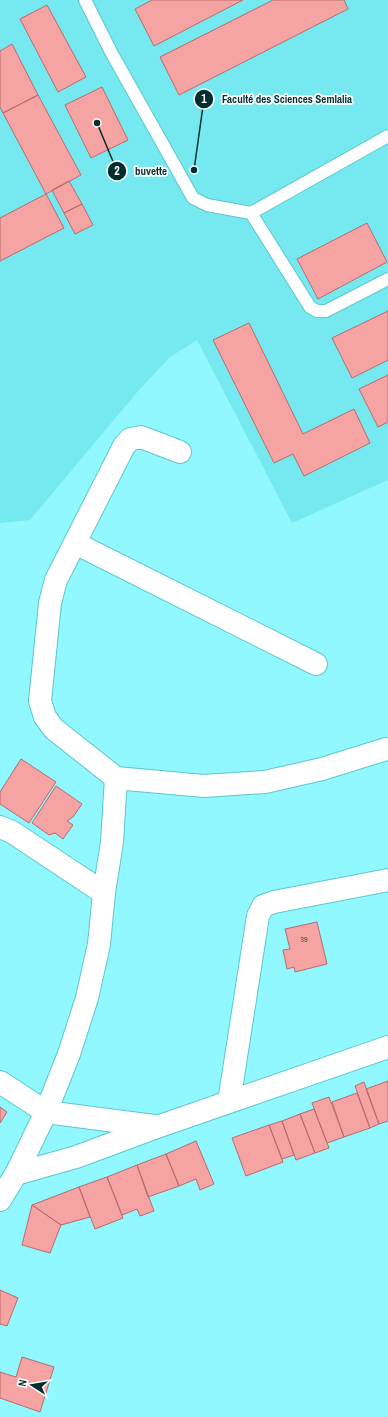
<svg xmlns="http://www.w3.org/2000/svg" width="388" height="1417" font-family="'Archivo Narrow',sans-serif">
<rect width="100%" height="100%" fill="#90f8fe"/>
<path fill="#76e9f0" d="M 0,0 L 388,0 L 388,480 L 292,523 L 197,340 L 170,357 L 139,390 L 30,520 L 0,523 Z"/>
<path fill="#f6a4a3" stroke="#b76b6b" d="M 152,0 L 243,0 L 154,46 L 135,9 Z
M 273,0 L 344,0 L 348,9 L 179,95 L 160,57 Z
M 47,5 L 86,77 L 58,92 L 20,19 Z
M 12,44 L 38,95 L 3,113 L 0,107 L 0,51 Z
M 102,87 L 128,140 L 91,158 L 65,105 Z
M 38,95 L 81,175 L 46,194 L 3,113 Z
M 69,181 L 82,204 L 64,213 L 52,190 Z
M 46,194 L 64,228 L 0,261 L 0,218 Z
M 82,204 L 93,225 L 75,234 L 64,213 Z
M 367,223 L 387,262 L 318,299 L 297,259 Z
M 388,311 L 388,360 L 352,378 L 332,338 Z
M 249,323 L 303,434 L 354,409 L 370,443 L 304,476 L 293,454 L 274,463 L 213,340 Z
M 388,375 L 388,422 L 378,427 L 359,389 Z
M 21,759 L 56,782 L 29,823 L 0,804 L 0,792 Z
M 56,786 L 82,804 L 73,817 L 67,821 L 73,825 L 63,839 L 55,833 L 49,835 L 32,823 Z
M 317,922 L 327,964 L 295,972 L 294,967 L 287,969 L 283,950 L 290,949 L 285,929 Z
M 388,1081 L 388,1121 L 379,1124 L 366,1089 Z
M 364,1082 L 379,1124 L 370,1128 L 355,1086 Z
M 357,1093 L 370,1128 L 344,1137 L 332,1102 Z
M 329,1097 L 344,1137 L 327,1143 L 312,1103 Z
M 0,1107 L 7,1112 L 0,1123 Z
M 314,1109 L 329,1148 L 315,1153 L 300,1114 Z
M 300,1114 L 315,1153 L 296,1160 L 282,1121 Z
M 282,1121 L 294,1155 L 282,1159 L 269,1125 Z
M 269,1125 L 283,1162 L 246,1176 L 232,1138 Z
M 196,1141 L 214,1184 L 200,1190 L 196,1179 L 179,1186 L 166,1154 Z
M 166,1154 L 179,1186 L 148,1197 L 137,1165 Z
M 137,1165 L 154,1211 L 140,1216 L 137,1209 L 122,1215 L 107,1177 Z
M 107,1177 L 123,1218 L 95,1229 L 79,1187 Z
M 79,1187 L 90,1217 L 61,1225 L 32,1205 Z
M 32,1205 L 61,1225 L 50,1253 L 22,1245 Z
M 0,1290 L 18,1298 L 7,1326 L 0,1324 Z
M 22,1357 L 54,1367 L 40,1412 L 0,1398 L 0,1372 L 16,1377 Z"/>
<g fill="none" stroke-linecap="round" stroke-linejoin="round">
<defs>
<path id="service" d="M 85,0 L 111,52 L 193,198 L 207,205 L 251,213 L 388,136
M 251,213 L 310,307 L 317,311 L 326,311 L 388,279"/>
<path id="minor" d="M 180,452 L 141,437 L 130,439 L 124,446 L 56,580 L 50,603 L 40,701 L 45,717 L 54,729 L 116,778 L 204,786 L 265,782 L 322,769 L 386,749
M 75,543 L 316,664
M 0,827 L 12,832 L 104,893
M 0,1082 L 46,1112 L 154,1126
M 229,1102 L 258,916 L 263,906 L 274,902 L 388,880
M 16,1174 L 46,1112 L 69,1054 L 87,998 L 99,944 L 104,893 L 112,842 L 116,778
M 0,1200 L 16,1174 L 76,1157 L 157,1127 L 388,1047"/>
</defs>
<use href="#service" stroke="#5ec7cd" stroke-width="14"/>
<use href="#minor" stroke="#5ec7cd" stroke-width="24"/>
<use href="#service" stroke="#fff" stroke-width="12"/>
<use href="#minor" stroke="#fff" stroke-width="22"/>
</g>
<g text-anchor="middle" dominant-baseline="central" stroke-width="3.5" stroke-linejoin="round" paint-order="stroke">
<g font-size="8" fill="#3e4c4e">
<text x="304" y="939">39</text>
</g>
</g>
<path fill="none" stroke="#002e31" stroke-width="1.5" d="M194 170L204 99M97 123L117 171"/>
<g fill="#002e31" stroke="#fff" stroke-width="1.5">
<circle cx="194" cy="170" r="4"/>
<circle cx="97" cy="123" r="4"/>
<circle cx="204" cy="99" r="10"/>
<circle cx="117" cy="171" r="10"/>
</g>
<g font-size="12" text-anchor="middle" font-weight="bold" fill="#fff">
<text x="204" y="103">1</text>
<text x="117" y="175">2</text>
</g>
<g font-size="11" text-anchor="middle" font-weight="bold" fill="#002e31" stroke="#fff" stroke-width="3.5" stroke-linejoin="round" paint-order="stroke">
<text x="287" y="103">Faculté des Sciences Semlalia</text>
<text x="151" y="175">buvette</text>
</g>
<g transform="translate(32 1385) rotate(282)" stroke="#ffffff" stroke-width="3" paint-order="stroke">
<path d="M0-3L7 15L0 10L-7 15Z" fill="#002e31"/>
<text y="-6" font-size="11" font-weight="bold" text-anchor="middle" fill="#002e31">N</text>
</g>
</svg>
